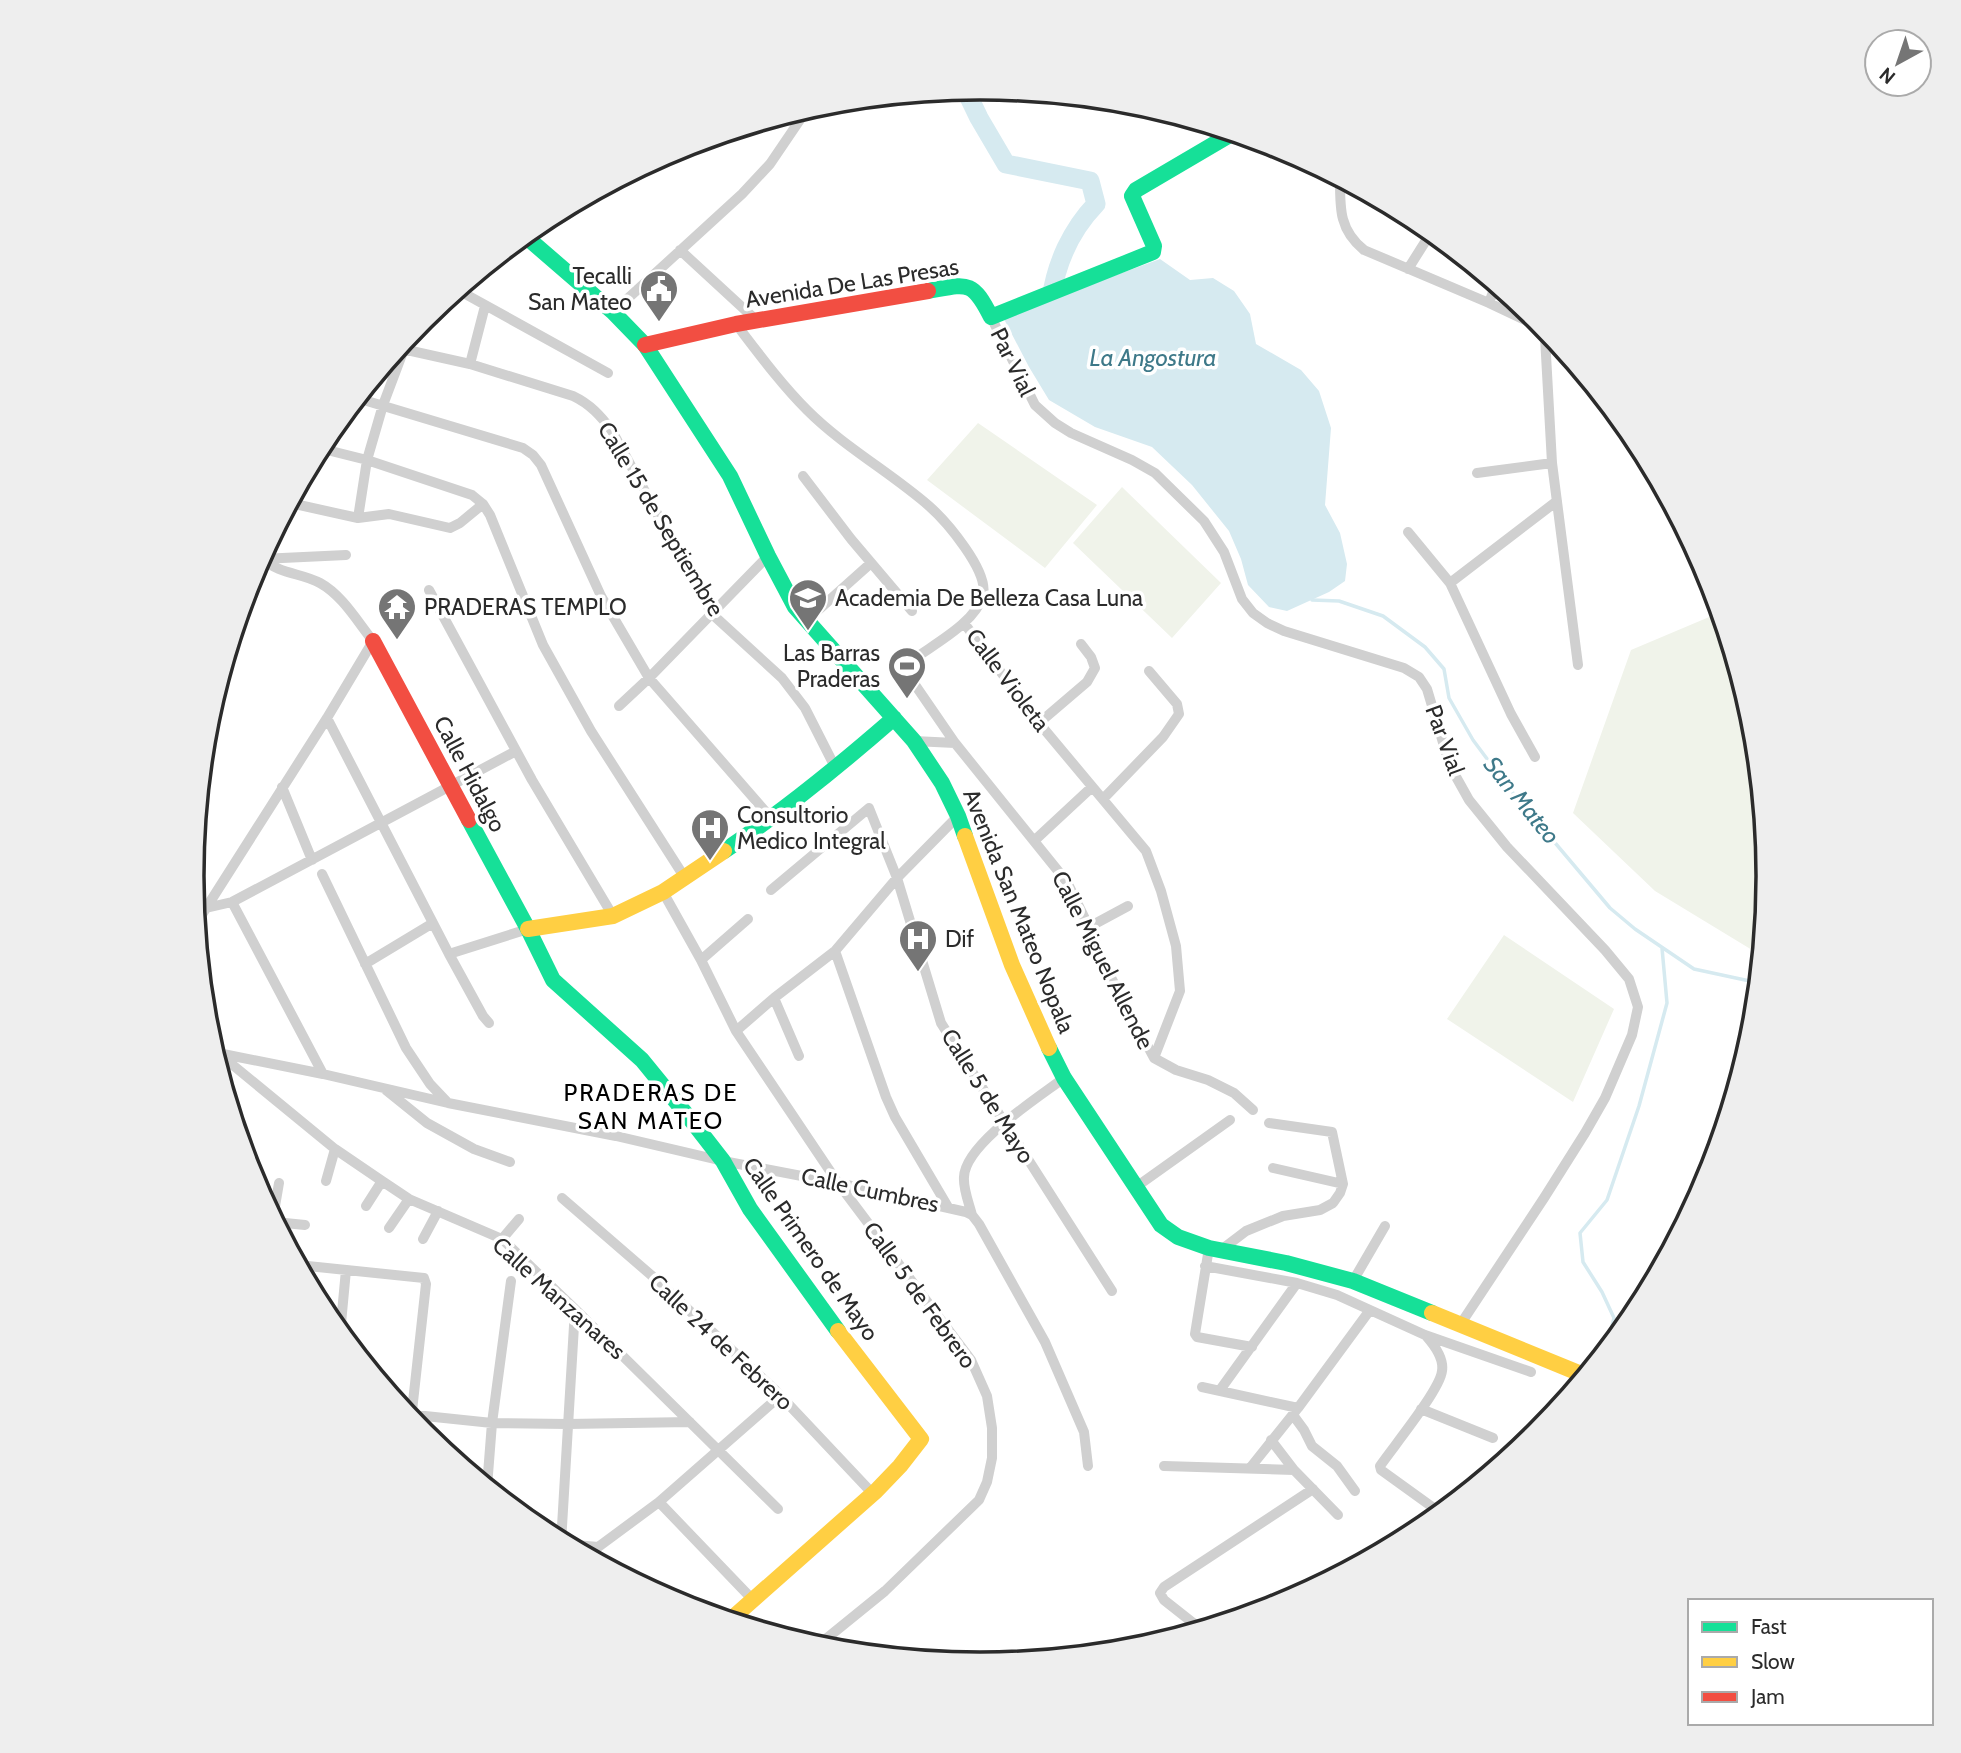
<svg xmlns="http://www.w3.org/2000/svg" width="1961" height="1753" font-family="Cabin,sans-serif">
<rect width="100%" height="100%" fill="#fff"/>
<path fill="#f0f3ea" d="M 978,423 L 1097,505 L 1045,568 L 927,480 Z
M 1122,487 L 1221,583 L 1172,638 L 1073,543 Z
M 1721,612 L 1754,723 L 1769,877 L 1762,956 L 1655,891 L 1573,813 L 1631,650 Z
M 1504,935 L 1614,1009 L 1573,1102 L 1447,1019 Z"/>
<path fill="#d6eaf0" d="M 1160,259 L 1190,280 L 1213,278 L 1234,291 L 1250,314 L 1256,344 L 1301,370 L 1319,391 L 1331,428 L 1325,505 L 1340,533 L 1347,564 L 1345,581 L 1329,592 L 1287,611 L 1269,607 L 1248,585 L 1241,559 L 1229,531 L 1192,485 L 1152,447 L 1095,427 L 1049,400 L 1029,367 L 1004,319 L 1037,304 Z"/>
<g fill="none" stroke-linecap="round" stroke-linejoin="round">
<path stroke="#d6eaf0" stroke-width="3.5" d="M 1312,600 L 1339,601 L 1383,616 L 1425,647 L 1444,669 L 1449,698 L 1473,740 L 1508,787 L 1610,908 L 1635,929 L 1694,969 L 1759,983
M 1589,1370 L 1606,1350 L 1614,1318 L 1602,1292 L 1583,1262 L 1580,1233 L 1607,1200 L 1639,1106 L 1667,1003 L 1662,948
M 1545,1426 L 1580,1382"/>
<path stroke="#d6eaf0" stroke-width="19" d="M 965,89 L 979,118 L 1006,164 L 1090,181 L 1096,204 C 1071,230 1056,264 1051,299"/>
<path stroke="#d0d0d0" stroke-width="10" d="M 1340,178 C 1340,208 1339,230 1364,250 L 1489,303 L 1542,328 L 1545,337 L 1552,463 L 1578,665
M 680,250 L 756,320
M 1408,269 L 1432,231
M 458,290 L 608,373
M 1489,303 L 1496,284
M 613,312 L 742,194 L 770,164 L 808,108
M 991,317 L 1035,405 L 1055,423 L 1071,433 L 1132,460 L 1155,473 L 1204,521 L 1224,552 L 1242,599 L 1253,613 L 1267,623 L 1284,631 L 1404,668 L 1419,677 L 1427,689 L 1450,766 L 1469,800 L 1507,847 L 1605,950 L 1629,979 L 1638,1007 L 1632,1035 L 1605,1098 L 1585,1133 L 1544,1198 L 1460,1325
M 736,324 C 759,354 781,384 807,410 C 844,447 890,472 929,506 C 946,521 989,571 983,595 C 976,622 936,643 914,659 L 909,666 L 909,676 L 955,743 L 1067,882 L 1089,927 L 1107,970 L 1154,1058 L 1176,1070 L 1208,1080 L 1234,1093 L 1253,1110
M 398,348 L 470,364 L 573,396 C 590,404 601,416 612,431 L 712,614 L 782,678 L 805,708 L 836,769
M 470,364 L 485,306
M 357,398 L 523,448 L 533,455 L 541,465 L 601,596 L 649,678 L 772,819
M 319,448 L 367,460 L 472,495 L 483,504 L 490,515 L 543,645 L 591,731 L 685,878
M 1477,473 L 1552,463
M 803,476 L 851,539 L 912,611
M 290,503 L 358,518 L 389,514 L 450,528 L 460,523 L 483,504
M 358,518 L 367,460 L 383,405 L 409,336
M 1408,532 L 1450,583 L 1511,714 L 1535,757
M 261,559 L 346,555
M 1450,583 L 1557,501
M 429,590 L 532,780 L 613,916
M 806,621 L 871,563
M 964,623 L 1039,723 L 1146,851 L 1161,891 L 1176,946 L 1180,991 L 1154,1058
M 619,706 L 649,678 L 768,556
M 327,718 L 449,954 L 483,1016 L 489,1023
M 1039,723 L 1087,682 L 1095,668 L 1091,657 L 1081,644
M 914,741 L 955,743
M 282,787 L 312,860
M 1103,799 L 1163,737 L 1179,714 L 1177,704 L 1149,671
M 1035,840 L 1092,787
M 322,874 L 406,1048 L 430,1084 L 448,1103
M 771,890 L 869,808 L 897,878 L 941,1023 L 1112,1291
M 663,892 L 701,960 L 736,1031 L 838,1183 L 971,1360 L 987,1396 L 992,1428 L 992,1458 L 987,1482 L 979,1500 L 885,1591 L 816,1647
M 232,902 L 323,1074
M 206,908 L 232,902 L 516,751
M 196,924 L 327,718 L 373,641 C 357,621 342,595 320,583 C 302,573 278,574 264,559
M 1089,927 L 1128,906
M 835,951 L 886,1097 L 895,1117 L 948,1207
M 449,954 L 528,929
M 701,960 L 748,919
M 365,964 L 433,923
M 774,998 L 799,1056
M 736,1031 L 774,998 L 835,951 L 897,878 L 958,816
M 212,1048 L 335,1149 L 382,1181 L 409,1199 L 502,1239 L 575,1309 L 778,1509
M 218,1053 L 323,1074 L 448,1103 L 616,1136 L 723,1161 L 838,1183 L 966,1212 L 972,1215 L 979,1224 L 1045,1342 L 1084,1432 L 1088,1466
M 386,1090 L 427,1123 L 474,1149 L 510,1162
M 1273,1168 L 1343,1184
M 326,1181 L 335,1149
M 1136,1187 L 1230,1120
M 562,1198 L 651,1275 L 775,1390 L 873,1494
M 366,1206 L 382,1181
M 972,1215 C 969,1203 963,1189 964,1177 C 965,1144 1039,1097 1064,1078
M 273,1218 L 279,1183
M 275,1222 L 305,1225
M 389,1228 L 409,1199
M 423,1239 L 438,1211
M 502,1239 L 519,1219
M 1209,1248 L 1195,1334 L 1197,1337 L 1252,1347
M 1221,1250 L 1246,1231 L 1283,1216 L 1320,1210 L 1333,1203 L 1340,1193 L 1343,1184 L 1332,1132 L 1269,1123
M 298,1265 L 424,1278 L 426,1284 L 411,1420
M 1205,1266 L 1297,1283 L 1337,1295 L 1425,1335 L 1531,1372
M 1353,1281 L 1385,1226
M 340,1334 L 346,1270
M 1427,1337 C 1434,1345 1444,1359 1442,1371 C 1440,1390 1393,1447 1380,1466 L 1381,1470 L 1442,1514
M 1202,1387 L 1298,1408
M 1220,1390 L 1297,1283
M 1421,1409 L 1493,1438
M 406,1414 L 492,1423 L 568,1424 L 690,1422
M 1293,1415 L 1304,1430 L 1312,1446 L 1337,1466 L 1355,1491
M 1271,1440 L 1294,1470
M 1164,1466 L 1294,1470 L 1338,1515
M 1250,1468 L 1298,1408 L 1370,1310
M 487,1487 L 492,1423 L 511,1281
M 659,1502 L 753,1600
M 561,1543 L 575,1309
M 564,1544 L 598,1547
M 586,1556 L 659,1502 L 780,1396
M 1202,1630 L 1164,1600 L 1160,1593 L 1164,1587 L 1313,1489"/>
<path stroke="#16e098" stroke-width="16" d="M 524,235 L 613,312 L 645,345 L 730,476 L 768,556 L 795,607 L 914,741 L 942,783 L 958,816 L 965,836
M 928,291 C 967,284 972,279 991,317 L 1153,252 L 1154,246 L 1132,196 L 1136,190 L 1233,133
M 469,820 L 528,929 L 553,980 L 642,1060 L 695,1125 L 723,1161 L 750,1209 L 838,1331
M 724,851 C 784,811 839,766 894,718
M 1049,1048 L 1064,1078 L 1161,1225 L 1178,1237 L 1209,1248 L 1286,1263 L 1353,1281 L 1432,1313"/>
<path stroke="#ffcf43" stroke-width="16" d="M 965,836 L 1012,965 L 1049,1048
M 528,929 L 613,916 L 663,892 L 724,851
M 1432,1313 L 1586,1376
M 729,1621 L 876,1491 L 900,1466 L 921,1439 L 838,1331"/>
<path stroke="#f24e42" stroke-width="16" d="M 645,345 L 736,324 L 928,291
M 373,641 L 469,820"/>
</g>
<defs>
<symbol id="civic-pin" viewBox="-11 -11 22 30"><path d="M0 17L-7.5 6A9.5 9.5 0 1 1 7.5 6Z" fill="#757575" stroke="#fff"/><path d="M-.6-6.5H3V-4.5H.6V-3L4-1V1h2V6H-6V1h2V-1L-.6-3ZM-1.2 2.5V6h2.4V2.5Z" fill="#fff"/></symbol>
<symbol id="school-pin" viewBox="-11 -11 22 30"><path d="M0 17L-7.5 6A9.5 9.5 0 1 1 7.5 6Z" fill="#757575" stroke="#fff"/><path d="M0-5L7-2L0 1L-7-2ZM-4 1L0 2.5L4 1V4Q0 6-4 4Z" fill="#fff"/></symbol>
<symbol id="temple-pin" viewBox="-11 -11 22 30"><path d="M0 17L-7.5 6A9.5 9.5 0 1 1 7.5 6Z" fill="#757575" stroke="#fff"/><path d="M0-6L5-2H3V0L6.5 2.5H4V6H1.5V3h-3V6H-4V2.5H-6.5L-3 0V-2H-5Z" fill="#fff"/></symbol>
<symbol id="stadium-pin" viewBox="-11 -11 22 30"><path d="M0 17L-7.5 6A9.5 9.5 0 1 1 7.5 6Z" fill="#757575" stroke="#fff"/><path d="M0-5a6.5 5 0 1 0 0 10a6.5 5 0 1 0 0-10ZM-3.5-1.8h7v3.6h-7Z" fill="#fff"/></symbol>
<symbol id="hospital-pin" viewBox="-11 -11 22 30"><path d="M0 17L-7.5 6A9.5 9.5 0 1 1 7.5 6Z" fill="#757575" stroke="#fff"/><path d="M-5-5h3v3.5h4V-5h3V5h-3V1.5h-4V5h-3Z" fill="#fff"/></symbol>
</defs>
<g fill-rule="evenodd">
<use href="#civic-pin" x="637" y="267" width="44" height="60"/>
<use href="#school-pin" x="786" y="576" width="44" height="60"/>
<use href="#temple-pin" x="375" y="585" width="44" height="60"/>
<use href="#stadium-pin" x="885" y="644" width="44" height="60"/>
<use href="#hospital-pin" x="688" y="806" width="44" height="60"/>
<use href="#hospital-pin" x="896" y="917" width="44" height="60"/>
</g>
<g text-anchor="middle" dominant-baseline="central" stroke-width="7" stroke-linejoin="round" paint-order="stroke">
<g font-size="23" fill="#2b2b2b" stroke="#fff" text-anchor="start">
<text x="632" y="276" text-anchor="end">Tecalli<tspan x="632" dy="26">San Mateo</tspan></text>
<text x="835" y="598">Academia De Belleza Casa Luna</text>
<text x="424" y="607">PRADERAS TEMPLO</text>
<text x="880" y="653" text-anchor="end">Las Barras<tspan x="880" dy="26">Praderas</tspan></text>
<text x="737" y="815">Consultorio<tspan x="737" dy="26">Medico Integral</tspan></text>
<text x="945" y="939">Dif</text>
</g>
<g font-size="23" fill="#2b2b2b" stroke="#fff">
<text transform="translate(852 283) rotate(-9)">Avenida De Las Presas</text>
<text transform="translate(1013 362) rotate(64)">Par Vial</text>
<text transform="translate(661 519) rotate(59)">Calle 15 de Septiembre</text>
<text transform="translate(1008 680) rotate(53)">Calle Violeta</text>
<text transform="translate(1445 740) rotate(70)">Par Vial</text>
<text transform="translate(470 774) rotate(62)">Calle Hidalgo</text>
<text transform="translate(1019 911) rotate(68)">Avenida San Mateo Nopala</text>
<text transform="translate(1103 960) rotate(63)">Calle Miguel Allende</text>
<text transform="translate(988 1096) rotate(58)">Calle 5 de Mayo</text>
<text transform="translate(870 1190) rotate(12)">Calle Cumbres</text>
<text transform="translate(811 1249) rotate(55)">Calle Primero de Mayo</text>
<text transform="translate(920 1295) rotate(54)">Calle 5 de Febrero</text>
<text transform="translate(559 1298) rotate(42)">Calle Manzanares</text>
<text transform="translate(721 1342) rotate(43)">Calle 24 de Febrero</text>
</g>
<g font-size="24" font-style="italic" fill="#3e7989" stroke="#fff">
<text x="1153" y="357">La Angostura</text>
<text transform="translate(1522 800) rotate(51)">San Mateo</text>
</g>
<g font-size="24" letter-spacing="2" fill="#000" stroke="#fff">
<text x="651" y="1092">PRADERAS DE<tspan x="651" dy="28">SAN MATEO</tspan></text>
</g>
</g>
<path d="M0 0H1961V1753H0ZM204 876a776 776 0 1 1 1552 0a776 776 0 1 1-1552 0Z" fill="#eee" fill-rule="evenodd"/>
<path fill="none" stroke="#2b2b2b" stroke-width="3.5" d="M204 876a776 776 0 1 1 1552 0a776 776 0 1 1-1552 0Z"/>
<rect x="1688" y="1599" width="245" height="126" fill="#ffffff" stroke="#aaaaaa" stroke-width="2"/>
<rect x="1702" y="1622" width="35" height="10" fill="#16e098" stroke="#aaaaaa" stroke-width="2"/>
<text x="1751" y="1634" font-size="21" fill="#2b2b2b">Fast</text>
<rect x="1702" y="1657" width="35" height="10" fill="#ffcf43" stroke="#aaaaaa" stroke-width="2"/>
<text x="1751" y="1669" font-size="21" fill="#2b2b2b">Slow</text>
<rect x="1702" y="1692" width="35" height="10" fill="#f24e42" stroke="#aaaaaa" stroke-width="2"/>
<text x="1751" y="1704" font-size="21" fill="#2b2b2b">Jam</text>
<g transform="translate(1898 63) rotate(220)"><circle r="33" fill="#ffffff" stroke="#aaaaaa" stroke-width="2"/>
<path d="M0-5L12 26L0 18L-12 26Z" fill="#757575"/>
<text y="-10" font-size="19" font-weight="bold" text-anchor="middle" fill="#2b2b2b">N</text>
</g>
</svg>
